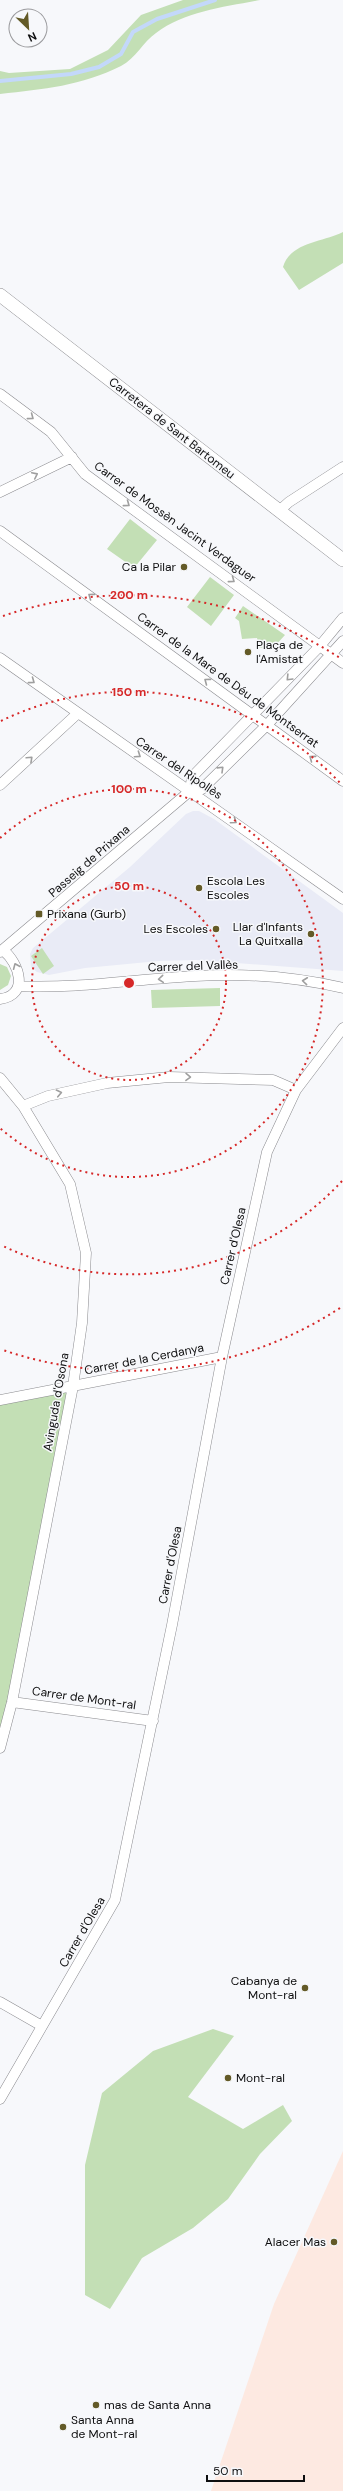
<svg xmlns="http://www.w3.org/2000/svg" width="343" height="2491" font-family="'DM Sans',sans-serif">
<rect width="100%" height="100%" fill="#f7f8fb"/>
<path fill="#e9ebf6" d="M 193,811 L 199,811 L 214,819 L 343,913 L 343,971 L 196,960 L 159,961 L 85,968 L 49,975 L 37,972 L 31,967 L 30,954 L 33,948 L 130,867 L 186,814 Z"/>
<path fill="#fde9e1" d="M 343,2151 L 343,2491 L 211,2491 L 274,2304 Z"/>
<path fill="#c3dfb5" d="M 183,0 L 260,0 C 225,7 185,11 156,33 C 143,42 136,58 121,66 C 81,86 44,89 0,94 L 0,71 L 9,73 L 70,69 L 108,50 L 141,15 Z
M 343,232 L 343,263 L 299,290 L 283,267 C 290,242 324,242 343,232 Z
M 130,519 L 157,540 L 134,568 L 107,549 Z
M 210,577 L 234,595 L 211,626 L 187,607 Z
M 243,606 L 285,635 L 274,647 L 259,648 L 257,638 L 242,639 L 239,621 L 235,618 Z
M 42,948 L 54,966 L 43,974 L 31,956 Z
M 0,964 L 7,967 L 11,976 L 8,985 L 0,990 Z
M 220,988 L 220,1006 L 152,1008 L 151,990 Z
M 72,1384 L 0,1748 L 0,1398 Z
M 213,2029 L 234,2036 L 188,2097 L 243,2129 L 283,2105 L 292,2121 L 260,2154 L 228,2199 L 193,2228 L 142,2258 L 110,2309 L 85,2295 L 85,2165 L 102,2093 L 153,2051 Z"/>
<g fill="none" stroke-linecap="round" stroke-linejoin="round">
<path stroke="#c3d8fa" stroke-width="4" d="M 0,81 L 71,74 L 99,67 L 121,54 L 133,32 L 157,19 L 215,0"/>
<defs>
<path id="minor" d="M 0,394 L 51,432 L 85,474 L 343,663
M 0,492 L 72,457
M 280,510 L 289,502 L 343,467
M 0,531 L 343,781
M 0,658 L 343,899
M 0,785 L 77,714
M 190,791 L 192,777 L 319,647 L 343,618
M 0,952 L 190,791 L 202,789 L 267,725 L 343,641
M 18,986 C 77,989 136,979 195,976 C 243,973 296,977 343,988
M 0,999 C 30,995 19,963 3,950
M 0,1078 L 23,1106 L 70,1184 L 86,1253 L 82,1323 L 73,1386 L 12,1702 L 0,1748
M 23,1106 L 48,1096 L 107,1083 L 169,1077 L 273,1080 L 296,1090
M 0,1400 L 222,1357
M 12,1702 L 153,1721
M 0,2002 L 42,2026
M 0,2099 L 115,1900 L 172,1625 L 222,1357 L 267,1152 L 296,1090 L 343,1028"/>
<path id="tertiary" d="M 0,295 L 343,560"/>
</defs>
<use href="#minor" stroke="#8a8a8e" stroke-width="11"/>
<use href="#tertiary" stroke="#8a8a8e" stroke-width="14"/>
<use href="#minor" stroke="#fff" stroke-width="10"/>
<use href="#tertiary" stroke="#fff" stroke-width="13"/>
</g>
<defs><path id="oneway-chevron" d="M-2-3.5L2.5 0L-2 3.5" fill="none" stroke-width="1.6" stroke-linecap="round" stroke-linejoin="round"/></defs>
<g stroke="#9f9f9f">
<use href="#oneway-chevron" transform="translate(31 417) rotate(37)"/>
<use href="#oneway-chevron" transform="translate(35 475) rotate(-26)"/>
<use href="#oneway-chevron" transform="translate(127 504) rotate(36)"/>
<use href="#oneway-chevron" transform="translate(232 580) rotate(36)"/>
<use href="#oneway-chevron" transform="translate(91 596) rotate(-144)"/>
<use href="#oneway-chevron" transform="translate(289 678) rotate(134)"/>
<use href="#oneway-chevron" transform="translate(32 681) rotate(36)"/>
<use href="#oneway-chevron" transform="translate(207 681) rotate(-143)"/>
<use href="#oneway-chevron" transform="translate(138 755) rotate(34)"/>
<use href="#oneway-chevron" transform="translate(312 758) rotate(-143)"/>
<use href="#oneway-chevron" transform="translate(30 759) rotate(-43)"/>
<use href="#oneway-chevron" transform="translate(221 769) rotate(-44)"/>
<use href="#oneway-chevron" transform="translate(234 821) rotate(35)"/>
<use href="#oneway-chevron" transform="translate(16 966) rotate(-113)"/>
<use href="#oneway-chevron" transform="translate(161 979) rotate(175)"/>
<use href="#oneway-chevron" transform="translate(305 981) rotate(-174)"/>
<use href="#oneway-chevron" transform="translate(188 1077) rotate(1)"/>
<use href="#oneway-chevron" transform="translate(59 1093) rotate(-12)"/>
</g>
<g fill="none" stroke="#d62828" stroke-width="2" stroke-dasharray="2 4">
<circle cx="129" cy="983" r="97"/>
<path d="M0 838A194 194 0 1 1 0 1128"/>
<path d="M342 1181A291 291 0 0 1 1 1245M1 721A291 291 0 0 1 342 785"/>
<path d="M340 1308A388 388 0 0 1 3 1350M3 616A388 388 0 0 1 340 658"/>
</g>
<g fill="#635a27" stroke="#f7f8fb" stroke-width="1.5">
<circle cx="184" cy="567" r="4"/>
<circle cx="248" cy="652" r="4"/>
<circle cx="199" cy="888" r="4"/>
<rect x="35" y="910" width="8" height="8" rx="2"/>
<circle cx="216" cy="929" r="4"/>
<circle cx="311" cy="934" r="4"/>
<circle cx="305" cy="1988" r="4"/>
<circle cx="228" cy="2078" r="4"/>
<circle cx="334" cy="2242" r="4"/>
<circle cx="96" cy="2405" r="4"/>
<circle cx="63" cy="2427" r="4"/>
</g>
<g text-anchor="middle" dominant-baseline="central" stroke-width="3" stroke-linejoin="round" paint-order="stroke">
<g font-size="12" fill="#0e0e0f" stroke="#f7f8fb">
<text transform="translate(172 428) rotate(38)">Carretera de Sant Bartomeu</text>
<text transform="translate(175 522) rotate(36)">Carrer de Mossèn Jacint Verdaguer</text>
<text transform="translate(228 680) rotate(36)">Carrer de la Mare de Déu de Montserrat</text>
<text transform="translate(179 768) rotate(34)">Carrer del Ripollès</text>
<text transform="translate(89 861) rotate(-41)">Passeig de Prixana</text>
<text transform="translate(193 966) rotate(-2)">Carrer del Vallès</text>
<text transform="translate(233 1246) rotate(-77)">Carrer d'Olesa</text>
<text transform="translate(144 1359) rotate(-11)">Carrer de la Cerdanya</text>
<text transform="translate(56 1402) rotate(-80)">Avinguda d'Osona</text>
<text transform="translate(170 1565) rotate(-79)">Carrer d'Olesa</text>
<text transform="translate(84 1698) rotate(8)">Carrer de Mont-ral</text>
<text transform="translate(82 1932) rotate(-60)">Carrer d'Olesa</text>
</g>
<g font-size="12" fill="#0e0e0f" stroke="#f7f8fb" text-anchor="start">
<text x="176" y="567" text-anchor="end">Ca la Pilar</text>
<text x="256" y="645">Plaça de<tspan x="256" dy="14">l'Amistat</tspan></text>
<text x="207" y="881">Escola Les<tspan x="207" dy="14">Escoles</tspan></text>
<text x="47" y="914">Prixana (Gurb)</text>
<text x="303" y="927" text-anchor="end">Llar d'Infants<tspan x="303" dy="14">La Quitxalla</tspan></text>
<text x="208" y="929" text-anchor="end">Les Escoles</text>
<text x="297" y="1981" text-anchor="end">Cabanya de<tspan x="297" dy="14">Mont-ral</tspan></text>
<text x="236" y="2078">Mont-ral</text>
<text x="326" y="2242" text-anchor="end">Alacer Mas</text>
<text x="104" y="2405">mas de Santa Anna</text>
<text x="71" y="2420">Santa Anna<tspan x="71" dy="14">de Mont-ral</tspan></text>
</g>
</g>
<circle cx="129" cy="983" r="6" fill="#d62828" stroke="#f7f8fb" stroke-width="2"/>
<g font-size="12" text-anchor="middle" font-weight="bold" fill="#d62828" stroke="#f7f8fb" stroke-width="3" stroke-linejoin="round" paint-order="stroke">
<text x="129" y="599">200 m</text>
<text x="129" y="696">150 m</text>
<text x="129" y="793">100 m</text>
<text x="129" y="890">50 m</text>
</g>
<g transform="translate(28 28) rotate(155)"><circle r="19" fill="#f7f8fb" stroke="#9a9a9d"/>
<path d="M0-3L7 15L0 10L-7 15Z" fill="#635a27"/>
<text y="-6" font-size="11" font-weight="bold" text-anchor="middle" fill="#0e0e0f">N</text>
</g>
<path d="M207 2475v6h97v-6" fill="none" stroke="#0e0e0f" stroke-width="2"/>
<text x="213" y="2475" font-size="12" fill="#0e0e0f" stroke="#f7f8fb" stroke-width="3" paint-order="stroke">50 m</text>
</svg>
